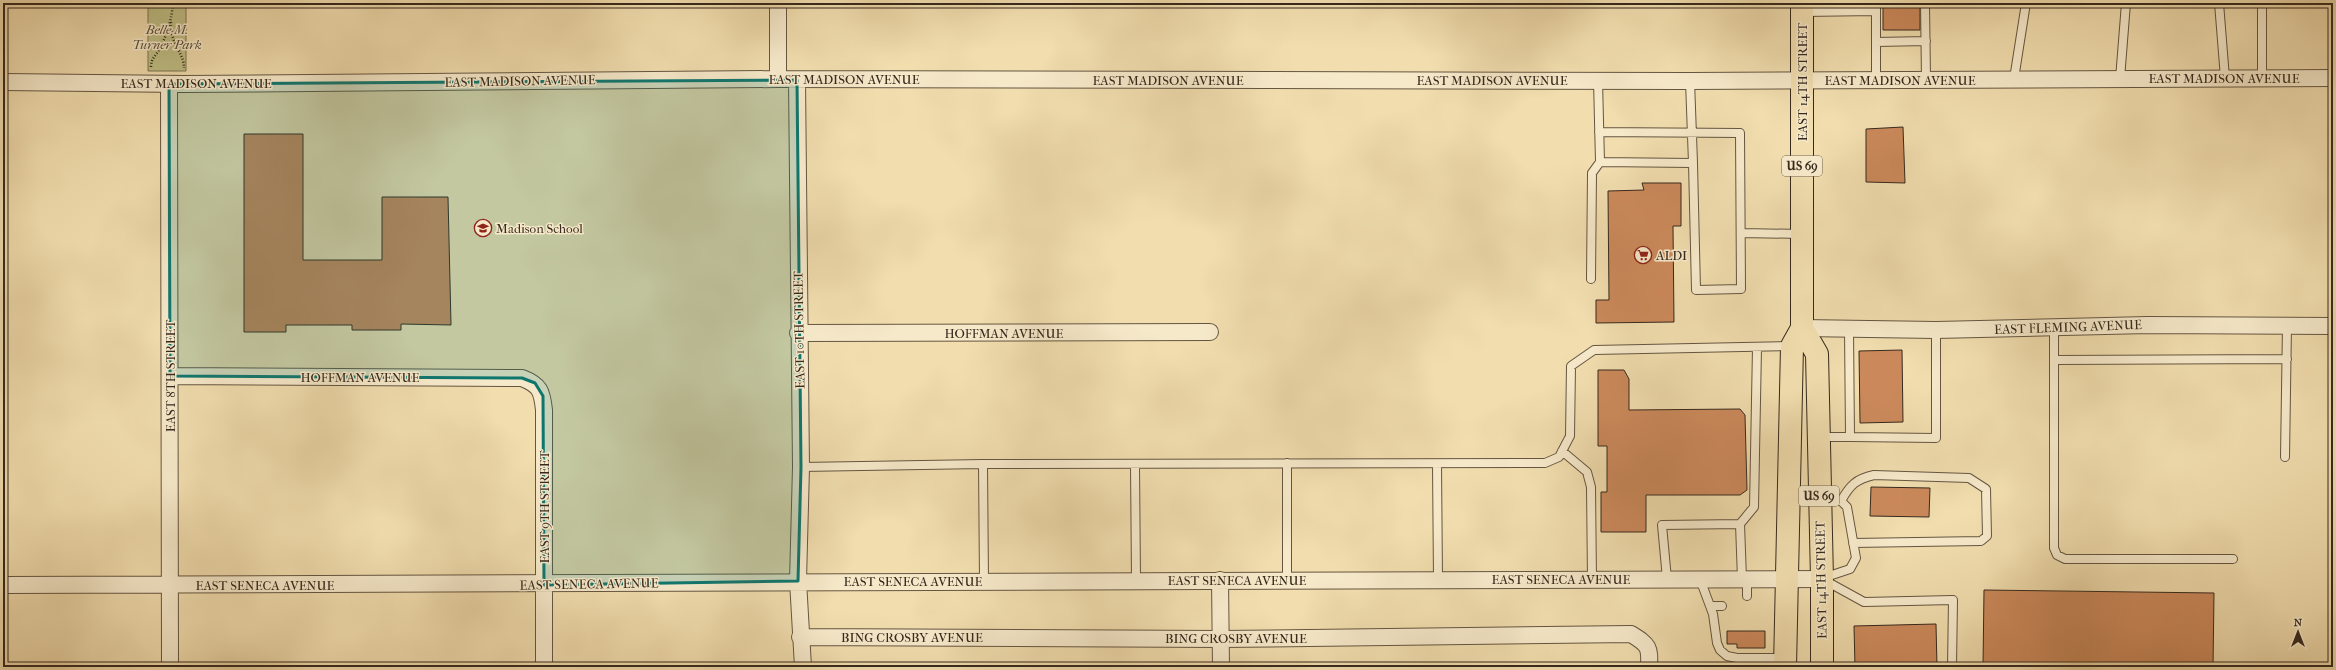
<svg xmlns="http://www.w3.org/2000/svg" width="2336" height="670" font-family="'IM FELL French Canon',serif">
<rect width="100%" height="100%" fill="#f1ddae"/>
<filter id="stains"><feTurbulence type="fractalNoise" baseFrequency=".005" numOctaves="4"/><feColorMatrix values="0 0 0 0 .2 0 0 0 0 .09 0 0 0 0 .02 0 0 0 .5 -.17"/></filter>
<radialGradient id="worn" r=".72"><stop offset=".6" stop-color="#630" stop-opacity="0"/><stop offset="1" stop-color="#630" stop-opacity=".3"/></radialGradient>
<path fill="#bfbf86" stroke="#7a7452" d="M 148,3 L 186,3 L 186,71 L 148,71 Z"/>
<path fill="#cb895b" stroke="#36291d" d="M 1883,3 L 1920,3 L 1920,30 L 1883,30 Z
M 1903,127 L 1905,183 L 1866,182 L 1866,129 Z
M 244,134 L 303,134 L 303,260 L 382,260 L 382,197 L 448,197 L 451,325 L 401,324 L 401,330 L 352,330 L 352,325 L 286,325 L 286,332 L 244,332 Z
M 1642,183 L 1681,183 L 1681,226 L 1673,226 L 1674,322 L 1596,323 L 1596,300 L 1609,300 L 1608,191 L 1644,190 Z
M 1902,350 L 1903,422 L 1860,423 L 1859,351 Z
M 1598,370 L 1624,370 L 1629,379 L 1629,410 L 1740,409 L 1745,415 L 1747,490 L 1740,495 L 1646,495 L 1646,532 L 1601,532 L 1601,492 L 1607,492 L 1607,446 L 1598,446 Z
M 1871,487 L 1930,488 L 1929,517 L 1870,516 Z
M 1984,590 L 2214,593 L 2213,667 L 1983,667 Z
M 1936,624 L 1937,667 L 1855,667 L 1854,626 Z
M 1727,631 L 1765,631 L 1765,648 L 1737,648 L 1737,644 L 1727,644 Z"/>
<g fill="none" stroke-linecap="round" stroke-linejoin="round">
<defs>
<path id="lane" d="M 1876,3 L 1876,80
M 1925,3 L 1926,80
M 2219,3 L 2225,78
M 1803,12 L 1876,11
M 1876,42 L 1926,41
M 2262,78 L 2262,3
M 2014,79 L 2026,3
M 2120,79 L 2126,3
M 1598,80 L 1600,162 L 1693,163 L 1690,81
M 1599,132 L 1740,133 L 1741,289 L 1696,290 L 1693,163
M 1742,233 L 1801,234
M 1591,279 L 1592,173 L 1600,162
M 2054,327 L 2054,548 L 2057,555 L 2065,559 L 2233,559
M 2054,360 L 2287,359
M 1819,437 L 1850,437 L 1849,329
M 1850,437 L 1936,438 L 1936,330
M 1562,451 L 1587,472 L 1591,487 L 1592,579
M 2285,457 L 2287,325
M 1287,463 L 1287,580
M 983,464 L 984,581
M 1437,464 L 1438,579
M 1135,465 L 1136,580
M 801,467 L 983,464 L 1545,463 L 1559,457 L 1570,436 L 1571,366 L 1594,350 L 1792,346
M 1821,498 L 1832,497 L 1841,501 L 1847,507 L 1856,558 L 1850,569 L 1823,578
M 1841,501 C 1850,485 1856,479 1874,475 L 1969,478 L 1986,489 L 1987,536 L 1981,541 L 1853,543
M 1667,579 L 1662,525 L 1740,524
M 1700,579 L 1713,614 L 1717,643 L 1720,650 L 1727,656 L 1737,658 L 1784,658
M 1742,579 L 1740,524 L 1754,507 L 1757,347
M 1747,579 L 1747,596
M 1824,580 L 1864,602 L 1953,600 L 1952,667
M 1710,606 L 1722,606"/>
<path id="street" d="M 778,3 L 778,79
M 797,80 L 801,467 L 798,581 L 803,667
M 3,82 L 184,84 L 778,79 L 1690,81 L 2333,78
M 169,84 L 170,667
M 1802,328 L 1936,330 L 2148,325 L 2333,326
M 798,333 L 1210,332
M 170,376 L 522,378 C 540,385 542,391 544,410 L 544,667
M 1220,580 L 1221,667
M 3,585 L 1822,579
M 800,637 L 1221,639 L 1631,634 C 1649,645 1650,647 1649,667"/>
<path id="primary" d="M 1802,328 L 1817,354 L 1822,579 L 1822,667
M 1785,667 L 1792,346 L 1802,328 L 1802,3"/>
</defs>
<use href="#lane" stroke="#655641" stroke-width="10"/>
<use href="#street" stroke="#655641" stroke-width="18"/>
<use href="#primary" stroke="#36291d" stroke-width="24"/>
<path stroke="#36291d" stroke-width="2.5" stroke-dasharray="1 2" stroke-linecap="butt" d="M 171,22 C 170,45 184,52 184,68
M 151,67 C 151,58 156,56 160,48 C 167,35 172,18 173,3"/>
<use href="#lane" stroke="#f6e9ca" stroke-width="8"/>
<use href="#street" stroke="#f6e9ca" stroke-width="16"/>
<use href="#primary" stroke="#f1ddae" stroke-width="22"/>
</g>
<path fill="#0f766e" fill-opacity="0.2" stroke="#0f766e" stroke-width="3" stroke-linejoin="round" d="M 797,80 L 801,467 L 798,581 L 544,585 L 543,396 L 535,383 L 522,378 L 170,376 L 169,84 Z"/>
<defs>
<symbol id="school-ring" viewBox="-11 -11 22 22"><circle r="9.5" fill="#f6e9ca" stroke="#8f2418" stroke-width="1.5"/><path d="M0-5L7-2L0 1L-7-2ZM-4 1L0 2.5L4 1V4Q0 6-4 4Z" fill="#8f2418"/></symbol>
<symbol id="supermarket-ring" viewBox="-11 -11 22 22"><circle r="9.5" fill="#f6e9ca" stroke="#8f2418" stroke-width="1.5"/><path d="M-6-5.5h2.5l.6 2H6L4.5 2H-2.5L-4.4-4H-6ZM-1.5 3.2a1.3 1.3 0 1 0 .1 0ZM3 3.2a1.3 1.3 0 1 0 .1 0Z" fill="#8f2418"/></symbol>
</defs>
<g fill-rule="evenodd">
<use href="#school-ring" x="473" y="218" width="20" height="20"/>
<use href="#supermarket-ring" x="1633" y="245" width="20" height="20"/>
</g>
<g text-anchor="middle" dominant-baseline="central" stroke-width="3" stroke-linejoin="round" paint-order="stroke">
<g fill="#f6e9ca" stroke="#706351" stroke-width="1">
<rect x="1782" y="156" width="40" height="20" rx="3"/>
<rect x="1799" y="486" width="40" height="20" rx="3"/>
</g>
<g font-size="12" font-weight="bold" fill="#36291d">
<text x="1802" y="166">US 69</text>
<text x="1819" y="496">US 69</text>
</g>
<g font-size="13" font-style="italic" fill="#584e37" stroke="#f6e9ca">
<text x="167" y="29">Belle M.<tspan x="167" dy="15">Turner Park</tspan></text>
</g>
<g font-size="13" fill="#36291d" stroke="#f6e9ca">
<text x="2224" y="78">EAST MADISON AVENUE</text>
<text x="844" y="79">EAST MADISON AVENUE</text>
<text x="1168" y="80">EAST MADISON AVENUE</text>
<text x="1492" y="80">EAST MADISON AVENUE</text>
<text x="1900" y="80">EAST MADISON AVENUE</text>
<text transform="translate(520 81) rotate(-1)">EAST MADISON AVENUE</text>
<text transform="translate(1802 82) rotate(-90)">EAST 14TH STREET</text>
<text x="196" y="83">EAST MADISON AVENUE</text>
<text transform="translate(2068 327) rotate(-2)">EAST FLEMING AVENUE</text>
<text transform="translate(799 330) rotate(-91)">EAST 10TH STREET</text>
<text x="1004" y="333">HOFFMAN AVENUE</text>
<text transform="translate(170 376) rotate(-90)">EAST 8TH STREET</text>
<text x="360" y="377">HOFFMAN AVENUE</text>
<text transform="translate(544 507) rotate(-90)">EAST 9TH STREET</text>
<text x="1561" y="579">EAST SENECA AVENUE</text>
<text x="1237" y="580">EAST SENECA AVENUE</text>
<text transform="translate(1821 580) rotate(-91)">EAST 14TH STREET</text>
<text x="913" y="581">EAST SENECA AVENUE</text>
<text transform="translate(589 584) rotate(-1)">EAST SENECA AVENUE</text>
<text x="265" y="585">EAST SENECA AVENUE</text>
<text x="912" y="637">BING CROSBY AVENUE</text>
<text x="1236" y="638">BING CROSBY AVENUE</text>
</g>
<g font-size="13" fill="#36291d" stroke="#f6e9ca" text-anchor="start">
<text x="496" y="228">Madison School</text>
<text x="1656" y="255">ALDI</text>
</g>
</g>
<rect width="2336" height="670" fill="none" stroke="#f1ddae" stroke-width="16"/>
<rect x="4" y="4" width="2328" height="662" fill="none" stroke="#36291d" stroke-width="2"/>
<rect x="8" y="8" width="2320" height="654" fill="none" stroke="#36291d"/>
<g transform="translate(2298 632)" stroke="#f6e9ca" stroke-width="3" paint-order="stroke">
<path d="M0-3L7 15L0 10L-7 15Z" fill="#36291d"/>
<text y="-6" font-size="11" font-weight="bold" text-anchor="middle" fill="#36291d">N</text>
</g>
<rect width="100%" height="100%" filter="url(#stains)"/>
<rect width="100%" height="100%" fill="url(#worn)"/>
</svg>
